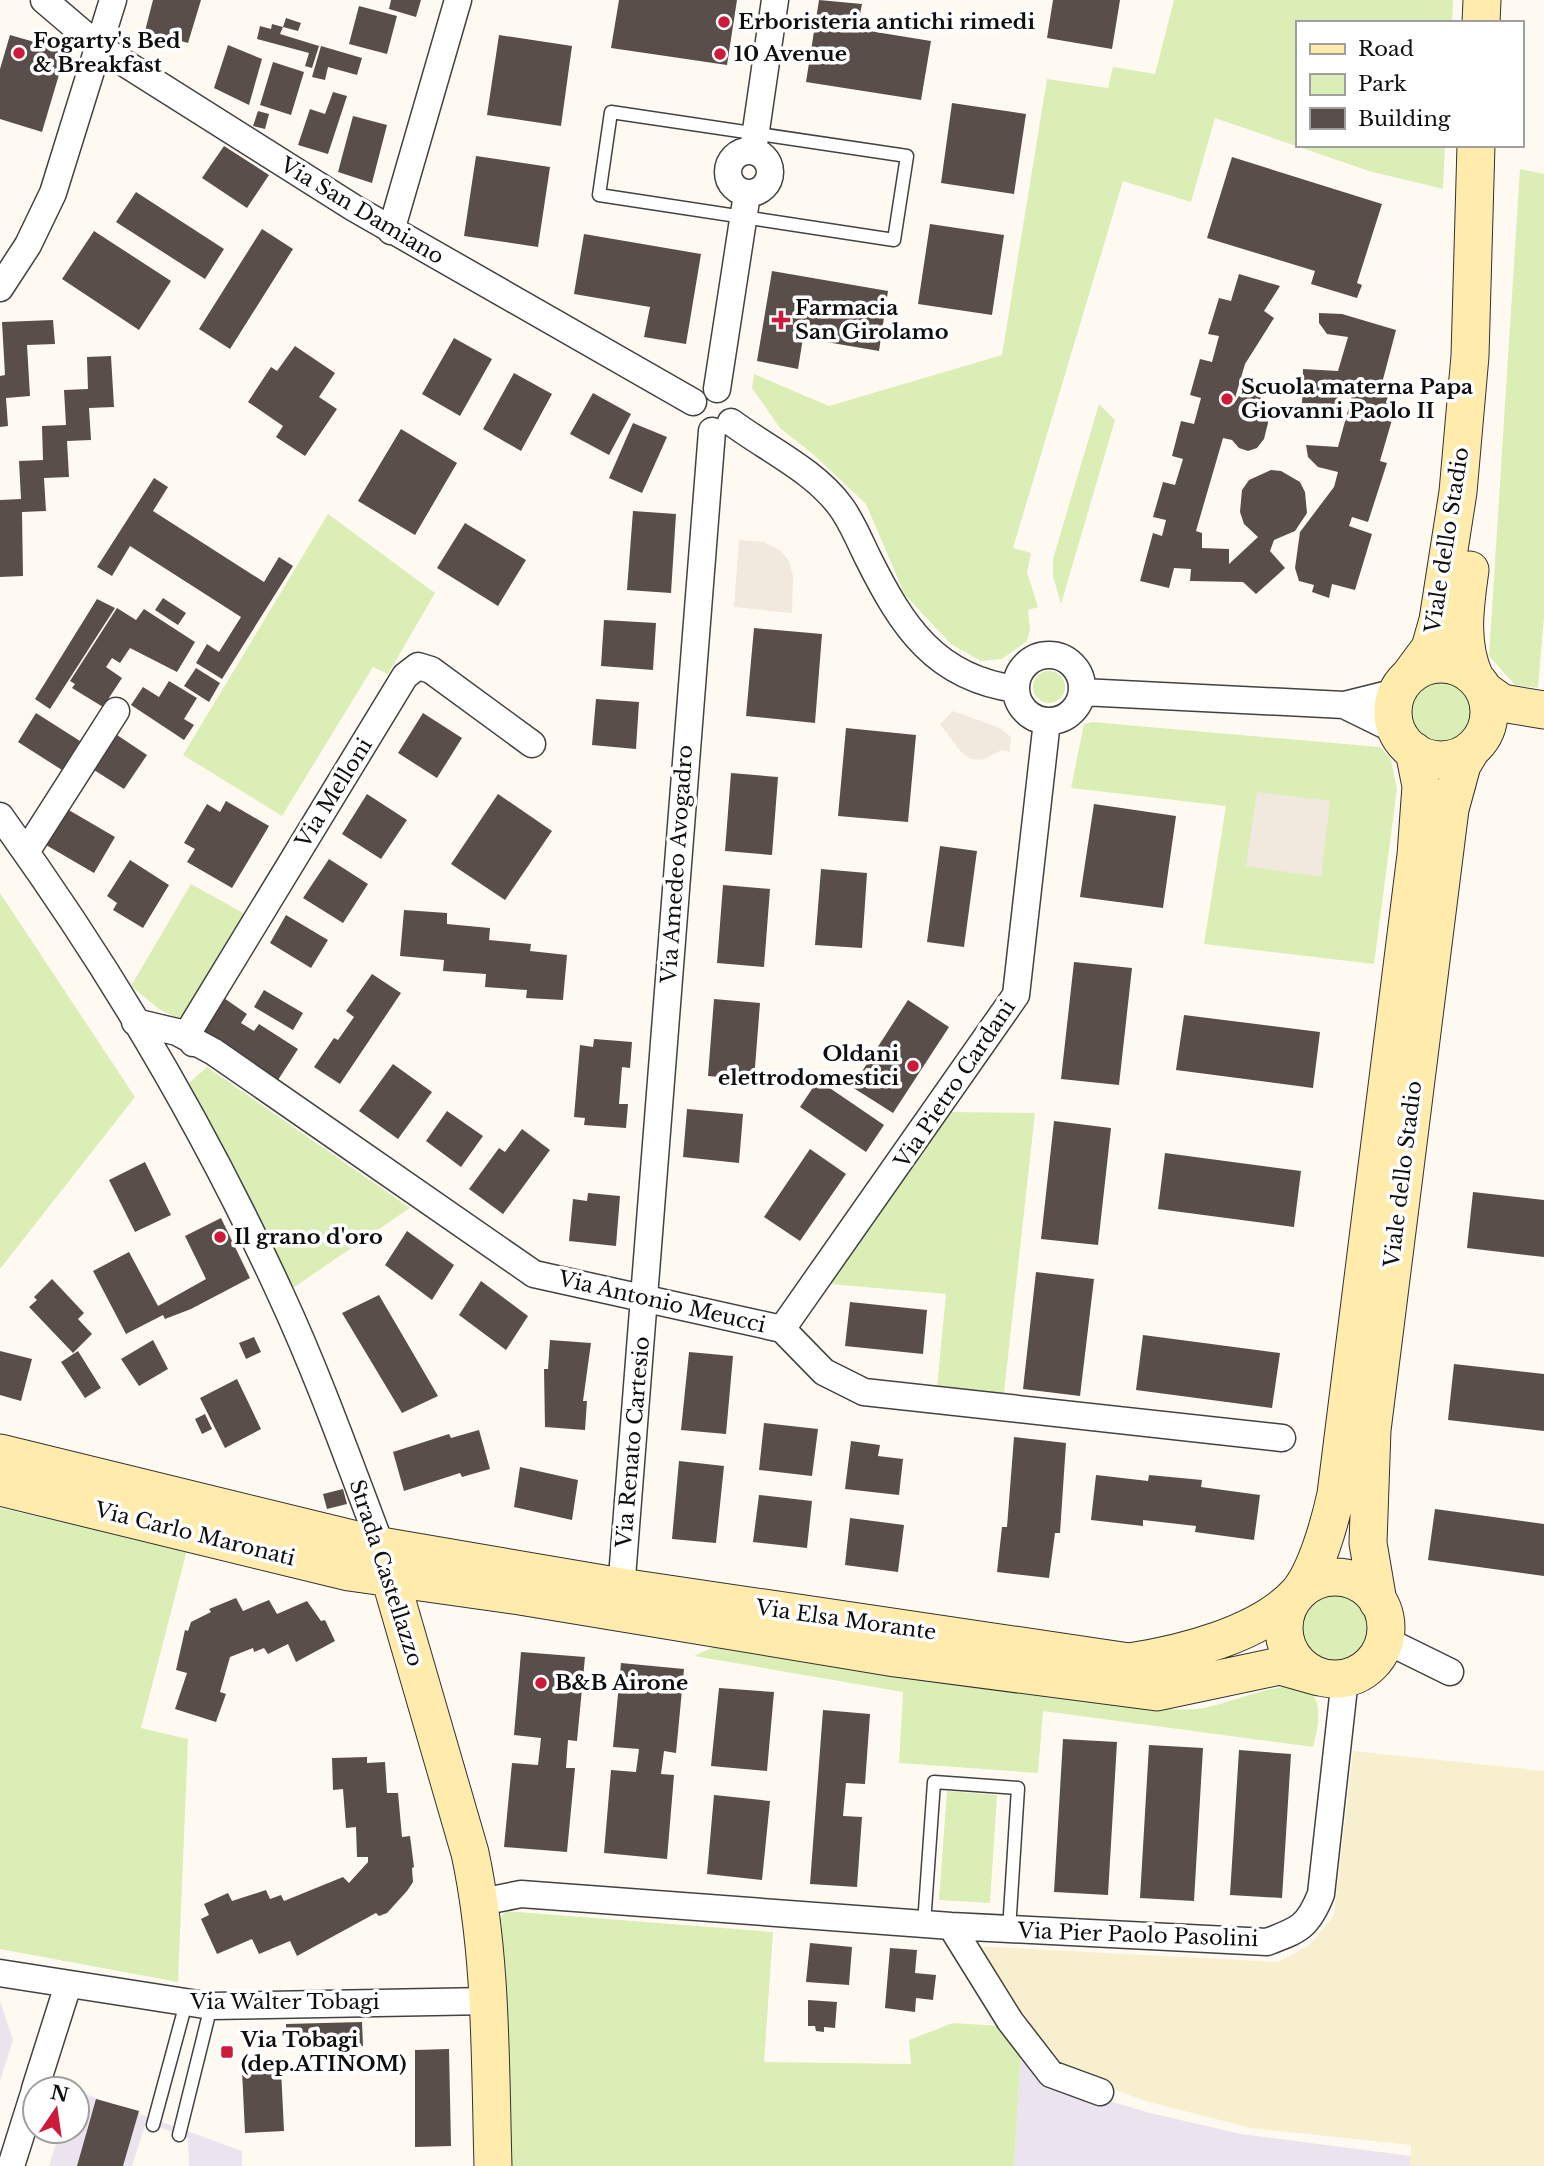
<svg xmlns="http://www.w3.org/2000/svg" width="1544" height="2166" font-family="'Libre Baskerville',serif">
<rect width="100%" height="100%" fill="#fffaf1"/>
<path fill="#ebe3ee" d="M 0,2001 L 13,2040 L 0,2081 Z
M 1021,2049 L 1048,2083 L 1150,2113 L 1241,2134 L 1411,2156 L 1410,2166 L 1014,2166 Z
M 77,2091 L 242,2151 L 242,2166 L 189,2166 L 188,2138 L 146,2122 L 132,2166 L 49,2166 L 60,2131 L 77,2131 Z"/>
<path fill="#f8efce" d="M 1353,1751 L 1544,1771 L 1544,2166 L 1410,2166 L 1411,2145 L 1251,2128 L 1149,2102 L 1060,2071 L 973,1946 L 1278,1962 L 1311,1944 L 1334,1915 Z"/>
<path fill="#dbeeb6" d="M 1174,0 L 1453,0 L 1452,23 L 1297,23 L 1297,145 L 1445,145 L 1443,189 L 1369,171 L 1215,118 L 1191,202 L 1123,181 L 1013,548 L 1031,553 L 1027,572 L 1038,607 L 1028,610 L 1030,629 L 1027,641 L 1002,659 L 981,661 L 951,644 L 905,595 L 866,504 L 814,455 L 780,428 L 752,388 L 754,374 L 829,406 L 1002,355 L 1047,79 L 1108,88 L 1113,67 L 1155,74 Z
M 1520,169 L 1544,174 L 1544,616 L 1538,688 L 1515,685 L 1489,656 Z
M 1099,404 L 1115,420 L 1061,604 L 1053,576 L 1053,559 Z
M 328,514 L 435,593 L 388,674 L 373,667 L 282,816 L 183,755 Z
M1033 687a16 16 0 1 1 32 0a16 16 0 1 1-32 0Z
M1403 710a38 38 0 1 1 76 0a38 38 0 1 1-76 0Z
M 1092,722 L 1380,747 L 1391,759 L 1397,789 L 1374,964 L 1204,944 L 1226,806 L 1071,788 L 1084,724 Z
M 191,884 L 245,914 L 182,1021 L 159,1009 L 131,986 Z
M 0,893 L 135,1097 L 0,1269 Z
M 207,1067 L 410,1208 L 290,1290 L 252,1207 L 189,1083 Z
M 951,1112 L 1035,1113 L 1004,1393 L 937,1387 L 946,1294 L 830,1284 Z
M 0,1508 L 187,1550 L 141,1728 L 188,1739 L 178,1982 L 0,1949 Z
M1297 1628a37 37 0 1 1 74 0a37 37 0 1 1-74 0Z
M 722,1643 L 1159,1708 C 1172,1709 1185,1710 1198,1709 C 1247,1702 1342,1644 1313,1747 L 1043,1711 L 1038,1773 L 899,1763 L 903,1692 L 694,1656 Z
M 947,1791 L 997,1795 L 990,1903 L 939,1900 Z
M 506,1911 L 773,1932 L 764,2062 L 911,2064 L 909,2040 L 953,2023 L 1002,2026 L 1021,2049 L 1014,2166 L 506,2166 L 495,1925 Z"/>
<path fill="#f1e9de" d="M 739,540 L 764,542 L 781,551 L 789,561 L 793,576 L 792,613 L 734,607 Z
M 953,711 L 1000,728 L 1011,737 L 1010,752 L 1002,750 L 982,760 L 971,759 L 961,752 L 940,724 Z
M 1257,792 L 1330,801 L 1321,877 L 1246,866 Z"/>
<path fill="#594e4a" d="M 153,0 L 201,0 L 188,43 L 145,31 Z
M 391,0 L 421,0 L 416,17 L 389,9 Z
M 619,0 L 737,0 L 727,65 L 611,48 Z
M 819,0 L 862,4 L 857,29 L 931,41 L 921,100 L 806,82 Z
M 1053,0 L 1120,0 L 1112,49 L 1047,38 Z
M 359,6 L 397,16 L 387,54 L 349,44 Z
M 286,18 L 301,23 L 298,31 L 283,27 Z
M 272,24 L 283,27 L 280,34 L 319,46 L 312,68 L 305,66 L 309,53 L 257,39 L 260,26 L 271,29 Z
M 10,35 L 66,51 L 42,132 L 0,119 L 0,69 Z
M 499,35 L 572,46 L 561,126 L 487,115 Z
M 228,45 L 262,59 L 249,105 L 214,88 Z
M 321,46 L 362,58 L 357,75 L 328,67 L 325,80 L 312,77 Z
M 273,62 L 304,72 L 291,115 L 260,105 Z
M 333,92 L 347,96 L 328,154 L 298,145 L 310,109 L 325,114 Z
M 952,103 L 1026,114 L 1014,194 L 941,183 Z
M 258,111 L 269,114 L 265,129 L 253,126 Z
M 353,116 L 387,125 L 372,183 L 338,172 Z
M 224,146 L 269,175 L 247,208 L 202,178 Z
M 476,156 L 550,167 L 538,247 L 464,236 Z
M 1232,157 L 1382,204 L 1357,283 L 1362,285 L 1357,298 L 1311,284 L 1315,271 L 1207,238 Z
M 136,192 L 224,249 L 205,279 L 116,222 Z
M 930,224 L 1004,235 L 992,315 L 918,304 Z
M 262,229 L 293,249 L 230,349 L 199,329 Z
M 94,231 L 171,281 L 139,330 L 62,279 Z
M 584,234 L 701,254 L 686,344 L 644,337 L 650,307 L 574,294 Z
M 772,271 L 888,291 L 879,351 L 803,338 L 798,369 L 757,361 Z
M 1239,274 L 1280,286 L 1264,311 L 1274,318 L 1245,364 L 1233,405 L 1239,396 L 1253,393 L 1261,397 L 1267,409 L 1268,423 L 1264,439 L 1257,448 L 1248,451 L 1239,448 L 1232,440 L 1223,438 L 1196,531 L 1202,533 L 1202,548 L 1229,549 L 1229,564 L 1258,537 L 1244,524 L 1240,512 L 1242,490 L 1249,480 L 1271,470 L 1281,471 L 1300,482 L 1305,492 L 1307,513 L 1295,531 L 1274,540 L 1270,551 L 1285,568 L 1256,594 L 1243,582 L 1190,581 L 1191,569 L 1174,568 L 1169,588 L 1140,581 L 1153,533 L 1162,536 L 1166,520 L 1153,517 L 1163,482 L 1175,485 L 1183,459 L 1172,456 L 1181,421 L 1194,424 L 1201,398 L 1190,395 L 1200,359 L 1212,362 L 1219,336 L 1208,334 L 1219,298 L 1231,301 Z
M 1319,313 L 1342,314 L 1396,330 L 1381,387 L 1390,390 L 1386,403 L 1396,406 L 1380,461 L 1387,463 L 1368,522 L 1352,517 L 1349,526 L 1372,534 L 1355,590 L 1332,584 L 1329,598 L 1312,592 L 1314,585 L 1299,581 L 1295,568 L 1300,532 L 1334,487 L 1338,472 L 1318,467 L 1308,457 L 1306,445 L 1338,447 L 1352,396 L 1338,392 L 1338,404 L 1302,403 L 1303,369 L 1338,371 L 1348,337 L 1327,334 L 1319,323 Z
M 53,320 L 55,344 L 27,345 L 30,396 L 6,398 L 8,426 L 0,427 L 0,376 L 5,375 L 2,322 Z
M 454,338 L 492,359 L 460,416 L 422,394 Z
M 295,346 L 335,373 L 319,397 L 337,409 L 305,456 L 276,437 L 283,426 L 248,402 L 271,367 L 277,371 Z
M 111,356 L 114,407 L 89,408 L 91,440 L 67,441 L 69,477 L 44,478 L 46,511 L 22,512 L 23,576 L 0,577 L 0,500 L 21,499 L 19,461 L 43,460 L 42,426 L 66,425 L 64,390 L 88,389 L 87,357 Z
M 514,373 L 552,394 L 521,451 L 483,429 Z
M 593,393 L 631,414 L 609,455 L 570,434 Z
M 633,423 L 667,437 L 642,493 L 609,478 Z
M 401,429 L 457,463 L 415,535 L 358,501 Z
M 154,478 L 168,487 L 153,511 L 264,582 L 279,557 L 293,566 L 222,679 L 196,663 L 207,644 L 219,652 L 241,617 L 130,546 L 112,576 L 97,567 Z
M 633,511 L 676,514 L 671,593 L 627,590 Z
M 465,523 L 526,560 L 498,606 L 437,568 Z
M 163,598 L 186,613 L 178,625 L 155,610 Z
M 97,599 L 115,608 L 50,709 L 35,699 Z
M 117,608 L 136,620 L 144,609 L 195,642 L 177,672 L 130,648 L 120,663 L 112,658 L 106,667 L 122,678 L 103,707 L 72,688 L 75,684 L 70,681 Z
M 604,620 L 656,623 L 653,670 L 601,666 Z
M 754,628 L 822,634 L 815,723 L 746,716 Z
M 196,668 L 220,683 L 209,702 L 184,686 Z
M 169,681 L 197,698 L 184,719 L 194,725 L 184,740 L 131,705 L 143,687 L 159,697 Z
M 596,699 L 639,702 L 636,749 L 592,745 Z
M 36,713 L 80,741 L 62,770 L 18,742 Z
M 423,713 L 462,738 L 437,778 L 398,753 Z
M 846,728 L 916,735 L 908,822 L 838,816 Z
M 117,735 L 147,755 L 124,789 L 94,770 Z
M 731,773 L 778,777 L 772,855 L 725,851 Z
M 367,794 L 407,820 L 381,859 L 342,834 Z
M 498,794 L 552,831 L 505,900 L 451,864 Z
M 226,801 L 269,826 L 232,888 L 187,862 L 195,849 L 184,843 L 207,804 L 220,812 Z
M 1094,804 L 1176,816 L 1163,908 L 1080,897 Z
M 67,809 L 115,837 L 94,873 L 46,845 Z
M 940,846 L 977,851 L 964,947 L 927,942 Z
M 329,859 L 368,884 L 343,923 L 303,898 Z
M 130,860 L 169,885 L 143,928 L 113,910 L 117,903 L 107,896 Z
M 821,869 L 867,873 L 862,948 L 815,945 Z
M 723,885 L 770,889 L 764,967 L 717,963 Z
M 404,910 L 447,913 L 447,924 L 490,928 L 489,940 L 531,944 L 530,951 L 567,955 L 563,1000 L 526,998 L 527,990 L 485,987 L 486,974 L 443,971 L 444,960 L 400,956 Z
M 286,915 L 328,940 L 311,968 L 270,943 Z
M 1074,962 L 1132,968 L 1119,1085 L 1061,1079 Z
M 372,974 L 401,993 L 340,1084 L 314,1067 L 334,1038 L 338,1040 L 354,1017 L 346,1011 Z
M 264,990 L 303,1013 L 293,1030 L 254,1007 Z
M 221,996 L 247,1014 L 241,1023 L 254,1031 L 259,1024 L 298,1049 L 276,1083 L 198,1032 Z
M 714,999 L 760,1003 L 754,1080 L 708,1076 Z
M 908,1000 L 949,1027 L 893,1113 L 852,1087 Z
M 1184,1015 L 1320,1032 L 1313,1088 L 1176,1070 Z
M 594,1039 L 632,1042 L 630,1068 L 622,1067 L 619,1104 L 628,1104 L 626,1128 L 584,1125 L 585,1118 L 574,1117 L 580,1045 L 593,1047 Z
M 393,1064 L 432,1092 L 398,1139 L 359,1111 Z
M 818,1080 L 884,1125 L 866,1152 L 800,1107 Z
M 687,1109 L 743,1114 L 739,1163 L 683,1157 Z
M 447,1111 L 483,1136 L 461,1167 L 426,1141 Z
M 1054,1121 L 1111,1128 L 1098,1245 L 1041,1239 Z
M 522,1129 L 550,1150 L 503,1214 L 469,1189 L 499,1148 L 505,1152 Z
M 810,1149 L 846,1174 L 800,1241 L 764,1217 Z
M 1165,1153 L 1301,1171 L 1294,1227 L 1158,1209 Z
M 145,1162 L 171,1215 L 135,1232 L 109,1180 Z
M 1473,1192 L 1544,1200 L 1544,1257 L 1467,1248 Z
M 588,1193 L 620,1196 L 616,1246 L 569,1241 L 573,1199 L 587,1201 Z
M 221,1218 L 250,1278 L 191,1309 L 165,1319 L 163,1315 L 126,1334 L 93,1271 L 129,1252 L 158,1306 L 206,1279 L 185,1236 Z
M 407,1231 L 454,1265 L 432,1300 L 385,1265 Z
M 1036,1272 L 1094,1279 L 1080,1396 L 1023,1389 Z
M 52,1279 L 84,1313 L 78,1319 L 92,1334 L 73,1353 L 29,1307 L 37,1300 L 34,1297 Z
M 481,1281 L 528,1316 L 506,1350 L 459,1315 Z
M 379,1295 L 438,1396 L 402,1413 L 342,1313 Z
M 850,1302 L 927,1310 L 923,1354 L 845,1346 Z
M 1143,1335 L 1280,1353 L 1272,1408 L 1136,1390 Z
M 254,1337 L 261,1352 L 246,1359 L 239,1343 Z
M 153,1340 L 168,1369 L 139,1386 L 121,1359 Z
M 550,1340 L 591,1343 L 583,1401 L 587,1401 L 585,1430 L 545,1427 L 544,1369 L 548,1369 Z
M 0,1351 L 32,1359 L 21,1401 L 0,1395 Z
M 78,1351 L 101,1388 L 85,1398 L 61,1362 Z
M 689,1352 L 733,1356 L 726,1434 L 681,1430 Z
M 1454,1364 L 1544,1374 L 1544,1431 L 1448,1420 Z
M 237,1379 L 261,1429 L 225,1448 L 200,1398 Z
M 205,1414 L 212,1429 L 202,1434 L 195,1419 Z
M 764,1423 L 818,1429 L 812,1476 L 759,1470 Z
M 479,1430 L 490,1469 L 462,1477 L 460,1473 L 404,1491 L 393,1452 L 449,1434 L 451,1438 Z
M 1014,1437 L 1066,1443 L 1060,1533 L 1055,1533 L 1049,1578 L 997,1572 L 1002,1527 L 1007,1527 Z
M 851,1441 L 880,1445 L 878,1456 L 903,1459 L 899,1495 L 845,1489 Z
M 679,1461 L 724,1466 L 716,1543 L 672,1539 Z
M 520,1467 L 578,1480 L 572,1520 L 514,1507 Z
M 1096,1475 L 1148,1481 L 1149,1475 L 1202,1480 L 1201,1487 L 1260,1495 L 1254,1540 L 1195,1532 L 1196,1526 L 1143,1520 L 1143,1526 L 1091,1520 Z
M 343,1489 L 347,1504 L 327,1509 L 323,1494 Z
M 759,1495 L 812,1501 L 807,1548 L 753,1542 Z
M 1435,1509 L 1544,1524 L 1544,1576 L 1428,1560 Z
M 850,1518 L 904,1525 L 898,1572 L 845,1565 Z
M 236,1598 L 243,1611 L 269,1600 L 277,1614 L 307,1601 L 321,1621 L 325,1620 L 335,1641 L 296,1662 L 288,1644 L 268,1654 L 264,1648 L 254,1652 L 253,1648 L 230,1657 L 220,1692 L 226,1694 L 216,1722 L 175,1709 L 187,1673 L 176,1670 L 185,1630 L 188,1631 L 191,1622 L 211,1612 L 209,1609 Z
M 521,1652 L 585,1657 L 577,1741 L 568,1740 L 566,1768 L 575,1768 L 567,1852 L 504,1847 L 512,1763 L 538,1765 L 541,1738 L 514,1735 Z
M 621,1663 L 684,1669 L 676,1753 L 664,1751 L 661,1774 L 674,1775 L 667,1859 L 604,1853 L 611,1770 L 636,1772 L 639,1749 L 613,1747 Z
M 719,1688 L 774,1692 L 767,1771 L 711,1766 Z
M 823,1710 L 870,1714 L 865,1784 L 846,1783 L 843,1816 L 862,1817 L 857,1887 L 810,1884 Z
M 1063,1739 L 1117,1742 L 1108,1895 L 1054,1892 Z
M 1149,1745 L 1203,1748 L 1194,1901 L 1140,1898 Z
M 1239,1750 L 1291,1754 L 1282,1898 L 1230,1895 Z
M 367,1757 L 367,1763 L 385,1762 L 387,1793 L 398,1793 L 402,1837 L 410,1836 L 414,1867 L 412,1868 L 413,1882 L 407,1891 L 387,1913 L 379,1916 L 376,1913 L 297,1956 L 290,1941 L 259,1954 L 252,1939 L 217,1954 L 201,1919 L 209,1915 L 204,1904 L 228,1893 L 232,1901 L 266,1890 L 270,1899 L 281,1895 L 284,1901 L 343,1877 L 349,1883 L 368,1862 L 368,1857 L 357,1857 L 356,1827 L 346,1828 L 343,1789 L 333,1790 L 332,1758 Z
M 714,1795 L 770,1801 L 762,1880 L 707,1874 Z
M 810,1943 L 852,1947 L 849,1985 L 806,1982 Z
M 890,1948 L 917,1950 L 915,1973 L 936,1975 L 933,2000 L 916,1998 L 915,2012 L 885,2008 Z
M 808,2000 L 837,2002 L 835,2028 L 824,2027 L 824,2032 L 816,2031 L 815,2026 L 808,2026 Z
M 362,2022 L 363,2046 L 286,2047 L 286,2024 Z
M 449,2049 L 451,2146 L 415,2147 L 415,2050 Z
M 281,2069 L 284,2131 L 245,2133 L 242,2070 Z
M 96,2099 L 139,2111 L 123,2166 L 77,2166 Z"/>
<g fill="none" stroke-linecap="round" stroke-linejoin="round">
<defs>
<path id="lane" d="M 611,112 L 907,156 L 894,240 L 599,195 Z
M 924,1924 L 934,1782 L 1018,1788 L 1009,1930
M 153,2125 L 186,2003
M 179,2135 L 211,2006"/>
<path id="street" d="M 44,0 L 99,47 L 354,208 L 693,402
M728 172a21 21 0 1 1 42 0a21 21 0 1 1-42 0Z
M 753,151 L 775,0
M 391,231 L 458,0
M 0,288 L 28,245 L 53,193 L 113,0
M 717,389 L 747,194
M 731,422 C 767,449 814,470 841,507 C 852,522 860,542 868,558 C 902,626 935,678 1016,689
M1016 688a33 33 0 1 1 66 0a33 33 0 1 1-66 0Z
M 1082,692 L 1344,705 L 1388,694 L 1400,687
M 1344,705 L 1397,731
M 0,816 C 109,966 204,1127 281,1295 C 319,1377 349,1462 381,1546
M 26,852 L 116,711
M 135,1022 L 177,1032 L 214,1052 L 534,1274 L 782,1329 L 824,1372 L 864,1392 L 1282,1438
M 193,1043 L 189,1031 L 405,676 L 418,666 L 431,670 L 532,744
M 782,1329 L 1016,995 L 1047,721
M 620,1603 L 712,431
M 1385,1640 L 1450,1672
M 481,1902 L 521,1894 L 951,1926 L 1267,1942 C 1299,1930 1308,1927 1321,1894 L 1345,1678
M 951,1926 L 1010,2021 L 1051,2074 L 1100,2092
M 0,1973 L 211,2006 L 488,2001
M 35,2089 L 68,1985
M 11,2166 L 35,2090"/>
<path id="secondary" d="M 1481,23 L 1482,0
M 1470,570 C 1465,606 1459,643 1475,678
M1393 712a48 48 0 1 1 96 0a48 48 0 1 1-96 0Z
M 1410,675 L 1430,648 L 1438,620 L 1458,492 L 1470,356 L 1476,145
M 1484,690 L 1502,703 L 1544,710
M 0,1453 L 381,1546 L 621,1587 L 1129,1662 C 1181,1654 1259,1635 1297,1594 C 1316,1573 1330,1522 1336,1494 L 1416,855 L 1421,786 L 1414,751
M 0,1487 L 349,1572 L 520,1596 L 895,1658 L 1157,1692 L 1280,1666 L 1319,1677
M 384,1557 L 470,1853 C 492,1956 490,2061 493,2166
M1284 1628a51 51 0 1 1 102 0a51 51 0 1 1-102 0Z
M 1378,1602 L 1368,1543 L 1372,1430 L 1450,809 L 1462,765 L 1471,750"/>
</defs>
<use href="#lane" stroke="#424242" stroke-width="15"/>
<use href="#street" stroke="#424242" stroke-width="29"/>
<use href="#secondary" stroke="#313131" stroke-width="39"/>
<use href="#lane" stroke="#fff" stroke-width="12"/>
<use href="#street" stroke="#fff" stroke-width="26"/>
<use href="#secondary" stroke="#ffebac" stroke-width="37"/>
</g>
<g fill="#cd193a" stroke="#fff" stroke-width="2.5">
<circle cx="724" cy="22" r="7"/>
<circle cx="19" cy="53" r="7"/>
<circle cx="720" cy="54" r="7"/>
<path d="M777.5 309.5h7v7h7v7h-7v7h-7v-7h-7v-7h7z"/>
<circle cx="1227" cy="399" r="7"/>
<circle cx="913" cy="1066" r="7"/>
<circle cx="220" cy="1237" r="7"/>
<circle cx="541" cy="1683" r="7"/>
<rect x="220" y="2045" width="14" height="14" rx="3.5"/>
</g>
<g text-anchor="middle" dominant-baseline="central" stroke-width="7" stroke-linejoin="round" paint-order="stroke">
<g font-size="21" font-weight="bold" fill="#0f0f0f" stroke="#fff" text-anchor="start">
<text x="738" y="22">Erboristeria antichi rimedi</text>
<text x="33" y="41">Fogarty's Bed<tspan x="33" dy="24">&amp; Breakfast</tspan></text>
<text x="734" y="54">10 Avenue</text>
<text x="795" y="308">Farmacia<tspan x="795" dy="24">San Girolamo</tspan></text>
<text x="1241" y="387">Scuola materna Papa<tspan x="1241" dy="24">Giovanni Paolo II</tspan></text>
<text x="899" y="1054" text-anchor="end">Oldani<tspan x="899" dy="24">elettrodomestici</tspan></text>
<text x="234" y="1237">Il grano d'oro</text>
<text x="555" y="1683">B&amp;B Airone</text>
<text x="241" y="2040">Via Tobagi<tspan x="241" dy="24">(dep.ATINOM)</tspan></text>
</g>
<g font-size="21" fill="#0f0f0f" stroke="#fff">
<text transform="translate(362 211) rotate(31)">Via San Damiano</text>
<text transform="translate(1447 540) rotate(-81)">Viale dello Stadio</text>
<text transform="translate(334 793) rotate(-58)">Via Melloni</text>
<text transform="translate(677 864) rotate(-86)">Via Amedeo Avogadro</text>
<text transform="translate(955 1084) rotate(-56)">Via Pietro Cardani</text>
<text transform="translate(1403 1174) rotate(-83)">Viale dello Stadio</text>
<text transform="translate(662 1302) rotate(13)">Via Antonio Meucci</text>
<text transform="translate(633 1442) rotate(-85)">Via Renato Cartesio</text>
<text transform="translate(195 1534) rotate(14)">Via Carlo Maronati</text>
<text transform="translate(386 1573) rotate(72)">Strada Castellazzo</text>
<text transform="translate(846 1620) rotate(8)">Via Elsa Morante</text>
<text transform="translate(1138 1935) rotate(2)">Via Pier Paolo Pasolini</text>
<text x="285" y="2002">Via Walter Tobagi</text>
</g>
</g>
<rect x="1296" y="21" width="228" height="126" fill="#ffffff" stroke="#9f9f9f" stroke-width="2"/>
<rect x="1310" y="44" width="35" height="10" fill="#ffebac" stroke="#9f9f9f" stroke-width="2"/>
<text x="1358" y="56" font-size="21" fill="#0f0f0f">Road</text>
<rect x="1310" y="74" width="35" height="21" fill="#dbeeb6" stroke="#9f9f9f" stroke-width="2"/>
<text x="1358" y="91" font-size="21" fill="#0f0f0f">Park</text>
<rect x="1310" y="108" width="35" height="21" fill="#594e4a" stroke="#9f9f9f" stroke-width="2"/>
<text x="1358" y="126" font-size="21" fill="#0f0f0f">Building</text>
<g transform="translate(56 2110) rotate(13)"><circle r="33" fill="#ffffff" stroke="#9f9f9f" stroke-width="2"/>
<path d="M0-5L12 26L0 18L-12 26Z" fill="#cd193a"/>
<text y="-10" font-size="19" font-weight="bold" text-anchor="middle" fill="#0f0f0f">N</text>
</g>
</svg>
